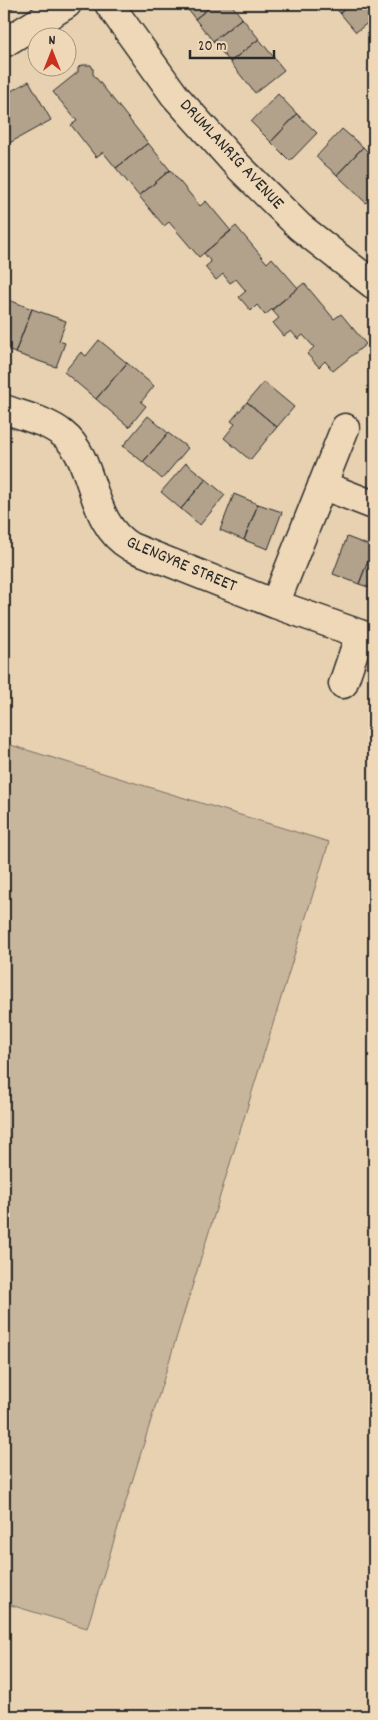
<svg xmlns="http://www.w3.org/2000/svg" width="378" height="1720" font-family="Dekko,sans-serif">
<rect width="100%" height="100%" fill="#e7d1b1"/>
<filter id="ink" filterUnits="userSpaceOnUse"><feTurbulence type="fractalNoise" baseFrequency=".02" numOctaves="2"/><feDisplacementMap in="SourceGraphic" scale="10" xChannelSelector="R" yChannelSelector="G"/><feConvolveMatrix kernelMatrix="1 2 1 2 8 2 1 2 1" color-interpolation-filters="sRGB"/></filter>
<g filter="url(#ink)">
<path fill="#c8b69c" stroke="#7a7064" d="M 4,743 L 329,842 L 87,1628 L 4,1603 Z"/>
<path fill="#b2a28c" stroke="#2b2b2b" d="M 4,4 L 20,4 L 4,13 Z
M 184,4 L 214,4 L 195,19 Z
M 214,4 L 231,4 L 242,18 L 213,41 L 195,19 Z
M 333,4 L 351,4 L 340,13 Z
M 351,4 L 374,4 L 374,18 L 356,32 L 340,13 Z
M 242,18 L 259,39 L 230,62 L 213,41 Z
M 259,39 L 284,70 L 255,93 L 230,62 Z
M 81,65 L 91,65 L 93,69 L 93,74 L 148,143 L 116,168 L 103,152 L 96,157 L 71,125 L 77,121 L 53,92 L 78,72 L 78,68 Z
M 29,81 L 51,120 L 4,146 L 4,95 Z
M 278,94 L 297,114 L 271,142 L 251,122 Z
M 297,114 L 317,133 L 290,161 L 271,142 Z
M 342,129 L 363,147 L 337,175 L 316,157 Z
M 148,143 L 170,170 L 139,196 L 116,168 Z
M 363,147 L 374,158 L 374,194 L 366,203 L 337,175 Z
M 170,170 L 200,206 L 206,201 L 231,231 L 199,257 L 169,222 L 164,226 L 139,196 Z
M 236,226 L 267,263 L 272,258 L 298,288 L 265,315 L 257,305 L 251,311 L 239,297 L 246,291 L 236,279 L 230,283 L 223,274 L 216,280 L 205,267 L 211,262 L 204,253 Z
M 304,283 L 334,319 L 341,314 L 366,344 L 333,371 L 325,361 L 319,367 L 307,354 L 314,347 L 303,335 L 298,339 L 291,331 L 284,336 L 273,323 L 279,318 L 272,310 Z
M 4,298 L 32,309 L 15,353 L 4,348 Z
M 32,309 L 66,321 L 59,341 L 65,343 L 56,367 L 15,353 Z
M 99,340 L 127,363 L 96,399 L 64,372 L 81,352 L 86,356 Z
M 127,363 L 154,386 L 141,402 L 146,406 L 129,427 L 96,399 Z
M 264,382 L 294,407 L 277,427 L 247,402 Z
M 247,402 L 277,427 L 250,460 L 224,438 L 235,424 L 231,421 Z
M 148,416 L 168,433 L 143,462 L 123,446 Z
M 168,433 L 188,448 L 162,479 L 143,462 Z
M 186,463 L 206,479 L 181,509 L 161,492 Z
M 206,479 L 225,495 L 200,525 L 181,509 Z
M 234,494 L 258,504 L 244,540 L 220,530 Z
M 258,504 L 282,512 L 268,549 L 244,540 Z
M 347,537 L 373,547 L 359,584 L 333,574 Z
M 373,547 L 374,548 L 374,589 L 359,584 Z"/>
<g fill="none" stroke-linecap="round" stroke-linejoin="round">
<defs>
<path id="minor" d="M 109,4 L 175,96 L 235,163 L 300,227 L 374,285
M 4,43 L 67,4
M 4,409 C 23,416 47,421 63,434 C 97,461 88,523 131,547 L 275,604 L 374,639
M 322,485 L 371,504
M 275,604 L 345,428
M 343,684 L 360,634"/>
</defs>
<use href="#minor" stroke="#2b2b2b" stroke-width="31"/>
<use href="#minor" stroke="#efd8b7" stroke-width="28"/>
</g>
</g>
<g text-anchor="middle" dominant-baseline="central" stroke-width="4.5" stroke-linejoin="round" paint-order="stroke">
<g font-size="18" fill="#2b2b2b" stroke="#efd8b7">
<text transform="translate(231 155) rotate(47)">DRUMLANRIG AVENUE</text>
<text transform="translate(181 565) rotate(23)">GLENGYRE STREET</text>
</g>
</g>
<rect width="378" height="1720" fill="none" stroke="#efd8b7" stroke-width="20"/>
<rect x="10" y="10" width="358" height="1700" fill="none" stroke="#2b2b2b" stroke-width="2" filter="url(#ink)"/>
<g transform="translate(52 52)"><circle r="24" fill="#efd8b7" stroke="#a1937f"/>
<path d="M0-4L9 19L0 12L-9 19Z" fill="#c8321e"/>
<text y="-8" font-size="14" font-weight="bold" text-anchor="middle" fill="#2b2b2b">N</text>
</g>
<path d="M190 50v8h84v-8" fill="none" stroke="#2b2b2b" stroke-width="2.5"/>
<text x="198" y="50" font-size="15" fill="#2b2b2b" stroke="#efd8b7" stroke-width="4" paint-order="stroke">20 m</text>
</svg>
